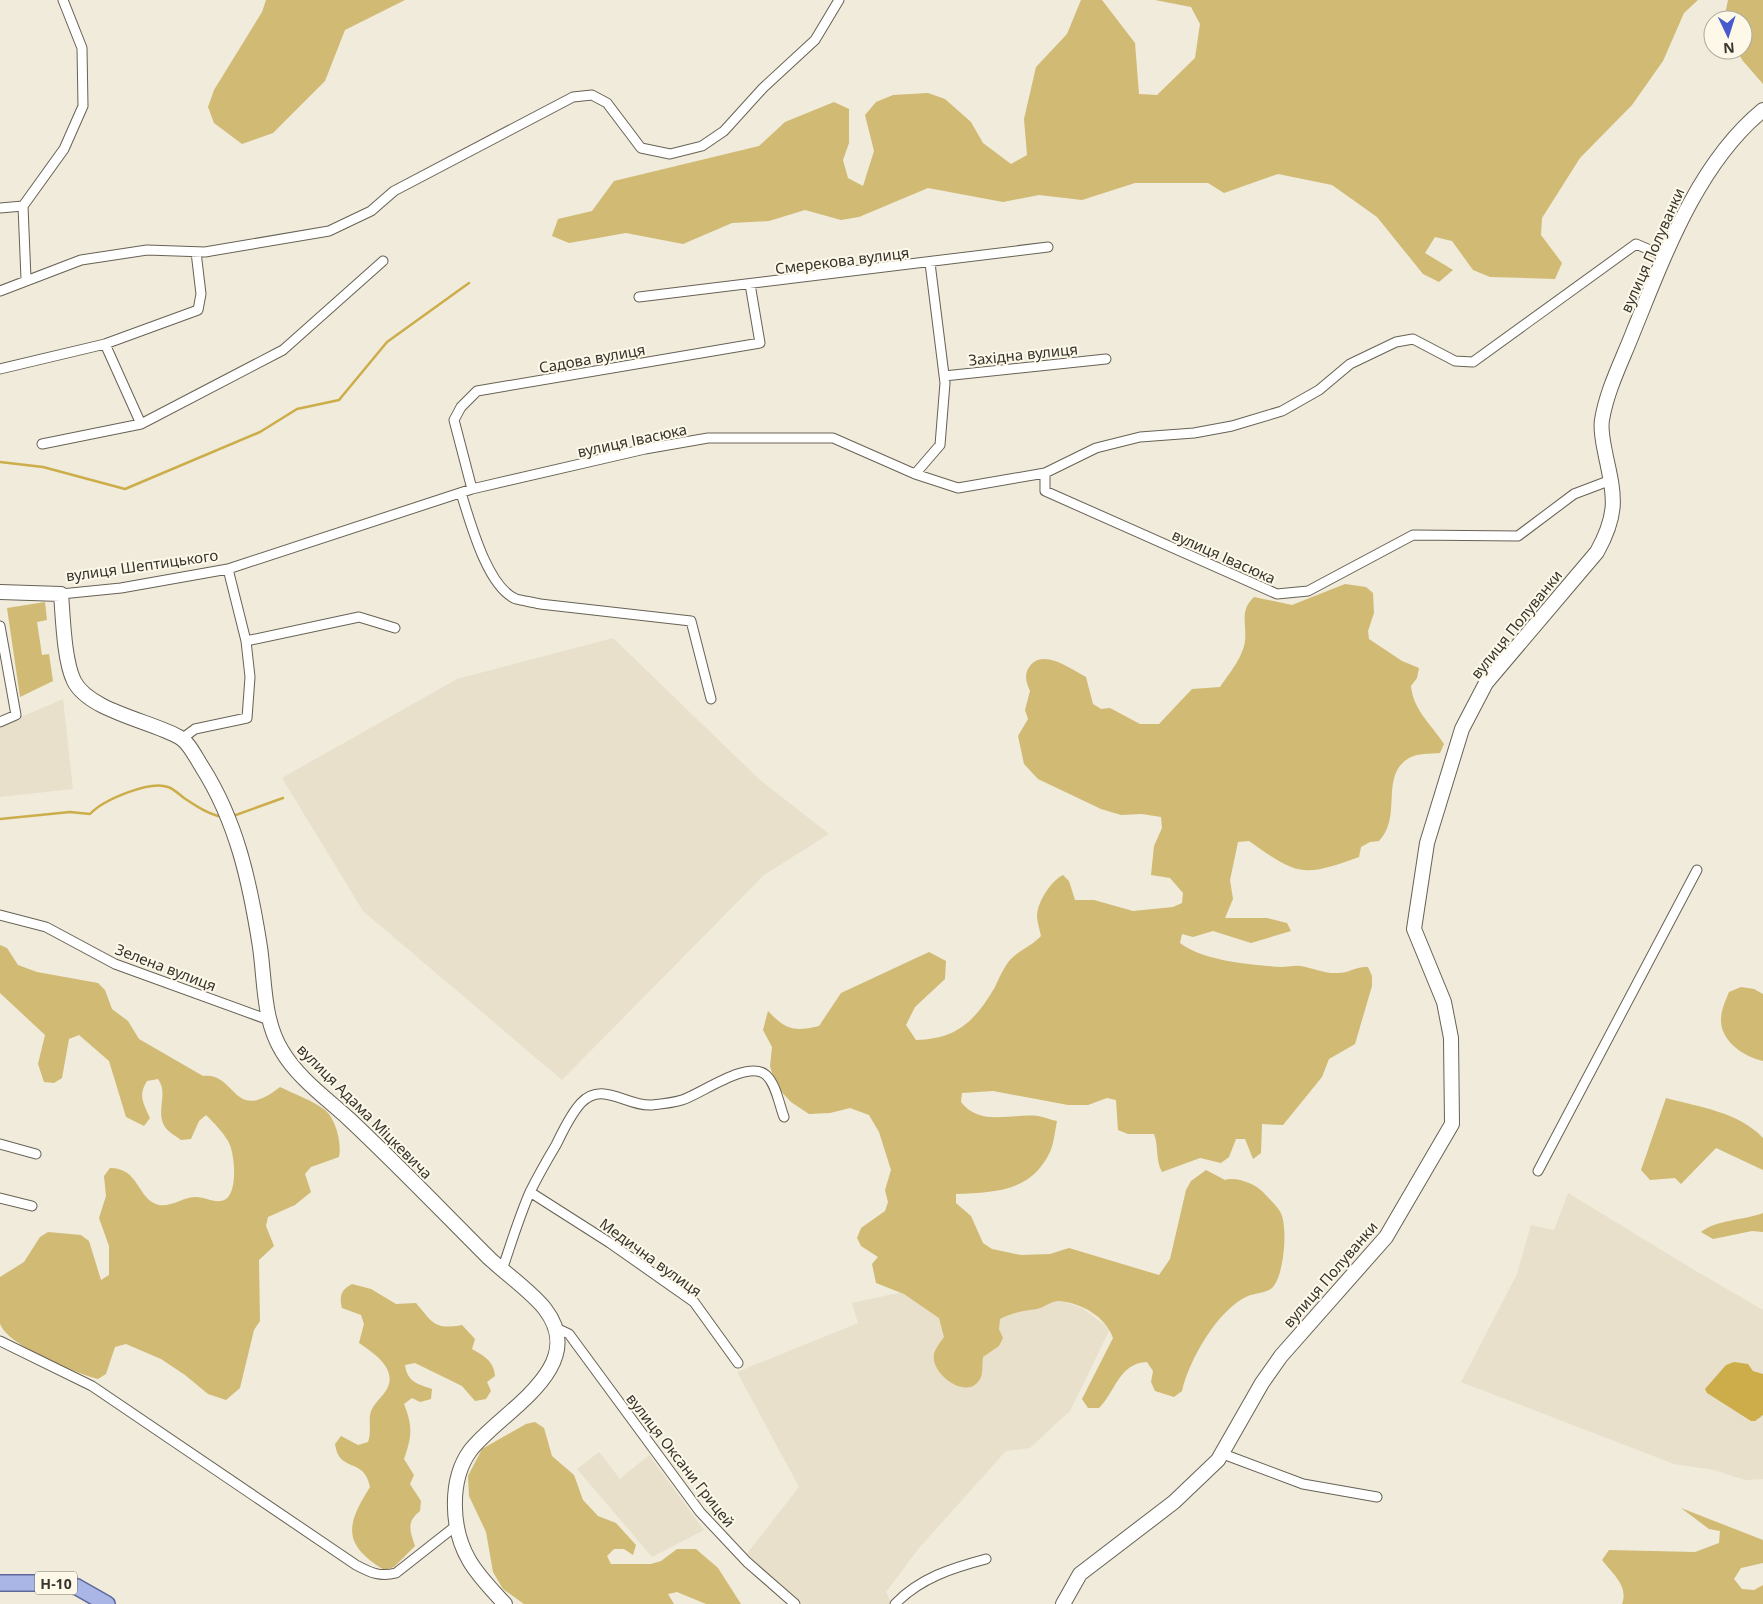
<svg xmlns="http://www.w3.org/2000/svg" width="1763" height="1604" font-family="'Noto Sans',sans-serif">
<rect width="100%" height="100%" fill="#f0ebdb"/>
<path fill="#e8e0ca" d="M 613,638 L 760,780 L 829,834 L 764,875 L 562,1080 L 363,911 L 282,778 L 457,679 Z
M 63,699 L 73,789 L 0,797 L 0,726 Z
M 1568,1193 L 1691,1268 L 1763,1310 L 1763,1479 L 1745,1480 L 1714,1470 L 1674,1464 L 1461,1382 L 1517,1274 L 1531,1225 L 1554,1230 Z
M 907,1291 L 1048,1296 L 1082,1308 L 1110,1329 L 1070,1411 L 1030,1448 L 1006,1451 L 919,1548 L 886,1592 L 892,1604 L 802,1604 L 745,1556 L 799,1487 L 737,1372 L 858,1323 L 852,1303 Z
M 599,1452 L 620,1479 L 649,1455 L 704,1530 L 652,1557 L 577,1469 Z"/>
<path fill="#d1ba73" d="M 266,0 L 405,0 L 345,30 L 325,81 L 273,133 L 242,144 L 214,123 L 208,107 L 214,90 L 262,12 Z
M 1081,0 L 1102,0 L 1135,43 L 1139,94 L 1157,95 L 1195,58 L 1200,24 L 1191,7 L 1155,0 L 1698,0 L 1684,13 L 1663,61 L 1632,105 L 1580,158 L 1542,218 L 1541,235 L 1562,263 L 1555,279 L 1490,277 L 1473,270 L 1452,241 L 1435,237 L 1425,253 L 1453,270 L 1439,282 L 1423,274 L 1377,217 L 1332,185 L 1278,174 L 1224,193 L 1208,183 L 1135,183 L 1082,200 L 1039,195 L 1003,202 L 928,188 L 859,217 L 841,220 L 805,210 L 769,221 L 732,223 L 683,244 L 626,233 L 569,243 L 552,236 L 558,219 L 592,211 L 614,181 L 759,146 L 785,122 L 834,102 L 849,109 L 849,143 L 843,160 L 848,178 L 863,186 L 874,151 L 865,115 L 876,102 L 893,95 L 928,93 L 945,99 L 971,122 L 983,143 L 1011,164 L 1027,155 L 1024,119 L 1036,67 L 1067,34 Z
M 1728,0 L 1763,0 L 1763,84 L 1743,61 L 1736,50 L 1743,50 L 1743,20 L 1724,20 Z
M 1345,584 L 1366,587 L 1373,593 L 1374,613 L 1368,631 L 1369,639 L 1402,661 L 1419,668 L 1417,678 L 1411,686 C 1413,710 1432,725 1444,744 L 1440,753 C 1431,754 1417,753 1409,758 C 1379,776 1403,816 1379,841 L 1370,842 L 1361,847 L 1359,857 C 1302,878 1297,875 1249,841 L 1238,842 L 1230,880 L 1233,899 L 1225,918 L 1267,918 L 1287,923 L 1291,931 L 1251,943 L 1213,931 L 1193,937 L 1182,934 L 1180,943 C 1203,961 1252,965 1281,967 C 1287,967 1294,965 1300,966 C 1314,968 1324,974 1338,973 C 1349,973 1356,966 1368,967 L 1372,976 L 1372,986 L 1355,1044 L 1329,1059 L 1322,1077 L 1283,1125 L 1262,1124 L 1261,1153 L 1253,1159 L 1245,1139 L 1236,1139 L 1229,1157 L 1221,1163 L 1200,1158 L 1162,1172 C 1155,1159 1159,1147 1154,1134 L 1128,1134 L 1118,1130 L 1116,1100 L 1107,1098 L 1088,1105 L 1068,1105 L 993,1091 L 962,1093 L 961,1102 C 980,1127 1012,1113 1038,1116 C 1044,1117 1051,1120 1057,1121 C 1055,1131 1054,1143 1050,1152 C 1031,1192 995,1192 956,1194 L 956,1203 L 971,1216 L 983,1243 L 992,1249 L 1021,1255 L 1050,1254 L 1069,1248 L 1159,1275 L 1170,1259 L 1186,1190 L 1191,1181 L 1206,1170 L 1225,1180 C 1235,1176 1256,1184 1263,1192 C 1269,1199 1280,1208 1282,1216 C 1287,1232 1284,1270 1275,1284 C 1270,1294 1257,1292 1248,1296 C 1218,1309 1189,1360 1182,1391 L 1174,1397 L 1155,1391 L 1151,1382 L 1153,1371 L 1147,1362 C 1119,1363 1116,1391 1099,1408 L 1088,1408 L 1082,1399 L 1113,1338 C 1106,1317 1082,1303 1059,1301 C 1051,1301 1045,1307 1037,1309 C 1024,1311 1012,1312 1000,1319 L 999,1329 L 1003,1338 L 999,1346 L 983,1357 C 982,1363 983,1371 981,1377 C 970,1403 930,1375 934,1354 C 935,1349 941,1341 944,1337 L 939,1318 L 904,1294 L 876,1283 L 872,1264 L 878,1257 L 861,1246 L 857,1238 L 861,1228 L 885,1211 L 888,1202 L 885,1190 L 891,1170 L 879,1132 L 869,1115 L 850,1108 L 830,1113 L 809,1114 L 791,1102 L 776,1086 L 770,1066 L 772,1047 L 763,1030 L 768,1011 C 786,1030 794,1032 819,1026 L 841,993 L 929,952 L 946,961 L 945,979 L 915,1007 L 906,1025 L 916,1040 C 957,1039 975,1021 995,987 C 999,978 1004,967 1010,960 C 1019,950 1032,946 1041,936 C 1040,930 1037,922 1037,915 C 1038,901 1051,881 1063,875 L 1069,881 L 1075,900 L 1094,900 L 1133,911 L 1173,907 L 1182,903 L 1183,893 L 1170,878 L 1151,875 L 1154,846 L 1162,828 L 1161,817 L 1142,814 L 1121,815 L 1101,809 L 1038,779 L 1024,764 L 1018,736 L 1028,719 L 1025,710 L 1030,691 C 1027,684 1024,677 1028,669 C 1041,646 1070,669 1086,677 L 1093,704 L 1101,709 L 1110,708 L 1140,724 L 1159,724 L 1192,689 L 1220,687 C 1229,674 1243,657 1245,641 C 1247,624 1239,611 1254,597 L 1292,605 Z
M 45,602 L 47,620 L 37,622 L 42,655 L 49,654 L 53,681 L 20,697 L 7,608 Z
M 0,945 L 7,948 L 18,965 L 37,972 L 98,983 L 105,990 L 112,1009 L 128,1021 L 139,1039 L 203,1076 C 237,1072 232,1125 280,1087 C 294,1094 312,1100 325,1110 C 336,1119 342,1144 339,1157 L 311,1167 L 305,1174 L 311,1192 L 295,1205 L 268,1217 L 266,1226 L 274,1246 L 259,1260 L 260,1321 L 254,1330 L 240,1388 L 226,1400 L 208,1394 L 185,1375 L 161,1359 L 126,1344 L 115,1347 L 106,1374 L 98,1379 C 78,1374 4,1344 0,1323 C 0,1309 0,1291 0,1277 L 24,1262 L 40,1237 L 48,1232 L 81,1235 L 89,1241 L 101,1280 L 109,1275 L 109,1246 L 99,1218 L 106,1196 L 104,1176 L 110,1168 C 140,1168 137,1200 159,1205 C 172,1207 183,1197 196,1197 C 206,1197 217,1205 226,1199 C 238,1191 235,1152 228,1141 C 223,1132 214,1123 206,1115 L 199,1121 L 191,1139 L 181,1140 C 176,1136 168,1132 165,1127 C 155,1111 169,1094 158,1079 L 147,1081 C 138,1095 143,1103 150,1118 L 144,1126 L 126,1117 L 109,1061 L 79,1035 L 69,1039 L 62,1078 L 54,1083 L 44,1082 L 38,1064 L 45,1035 L 0,993 Z
M 1741,987 L 1754,989 L 1763,994 L 1763,1061 C 1744,1057 1720,1041 1721,1019 C 1721,1010 1726,1000 1729,992 Z
M 1666,1098 C 1699,1107 1739,1112 1763,1138 L 1763,1170 L 1716,1148 L 1681,1184 L 1675,1178 L 1650,1180 L 1641,1170 Z
M 1763,1213 L 1763,1232 L 1752,1231 L 1713,1239 L 1701,1232 C 1718,1219 1742,1221 1763,1213 Z
M 352,1284 L 371,1289 L 396,1304 L 416,1303 C 433,1323 434,1330 462,1325 L 475,1339 L 472,1349 C 484,1356 494,1361 495,1376 L 487,1382 L 491,1391 L 486,1399 L 475,1401 L 462,1386 L 415,1363 L 405,1365 C 407,1382 418,1384 432,1389 L 431,1399 L 420,1402 L 412,1398 L 404,1404 C 413,1427 412,1436 404,1459 L 414,1475 L 410,1484 L 421,1501 L 420,1511 C 406,1522 410,1531 415,1546 L 394,1567 L 384,1570 C 342,1544 346,1525 370,1487 C 364,1456 339,1474 335,1444 L 341,1436 L 358,1445 L 368,1442 C 372,1431 368,1420 371,1411 C 375,1402 383,1396 387,1389 C 398,1368 372,1352 359,1343 L 364,1324 L 361,1315 L 342,1308 C 339,1296 341,1290 352,1284 Z
M 535,1422 L 544,1428 L 552,1456 L 574,1475 L 583,1500 L 598,1516 L 616,1523 L 636,1545 L 633,1555 L 624,1549 L 614,1549 L 607,1556 L 611,1564 L 651,1564 L 661,1561 L 677,1549 L 696,1549 L 718,1568 L 741,1604 L 706,1604 L 677,1592 L 668,1594 L 674,1604 L 524,1604 L 503,1589 L 493,1572 L 486,1532 L 469,1496 L 468,1476 L 482,1449 L 526,1424 Z
M 1681,1508 L 1763,1540 L 1763,1563 L 1741,1568 L 1734,1579 L 1742,1589 L 1754,1590 L 1763,1585 L 1763,1604 L 1622,1604 C 1629,1586 1612,1573 1602,1560 L 1609,1550 L 1695,1552 L 1719,1543 L 1720,1531 L 1709,1529 Z"/>
<path fill="#ccad4a" d="M 1734,1362 L 1748,1364 L 1753,1371 L 1763,1374 L 1763,1415 L 1755,1421 L 1751,1421 L 1707,1393 L 1705,1389 L 1726,1365 Z"/>
<g fill="none" stroke-linecap="round" stroke-linejoin="round">
<path stroke="#ccad4a" stroke-width="2.5" d="M 0,462 L 43,467 L 125,489 L 260,432 L 297,409 L 339,400 L 387,342 L 469,283
M 233,816 L 283,798
M 0,819 L 70,812 L 90,814 C 103,800 150,780 168,787 C 174,789 180,795 184,798 C 196,806 208,814 222,817"/>
<defs>
<path id="street" d="M 23,206 L 64,149 L 83,106 L 82,48 L 63,0
M 23,206 L 26,279
M 0,208 L 23,206
M 0,291 L 81,260 L 147,250 L 205,252 L 329,231 L 371,211 L 394,191 L 573,97 L 592,95 L 607,103 L 641,148 L 670,154 L 702,146 L 724,131 L 763,88 L 815,40 L 839,0
M 639,297 L 1048,247
M 105,344 L 141,424
M 0,369 L 105,344 L 198,310 L 201,294 L 196,252
M 944,376 L 1106,359
M 42,444 L 141,424 L 283,350 L 383,261
M 1045,473 L 1096,448 L 1140,437 L 1194,433 L 1232,426 L 1282,411 L 1319,390 L 1350,364 L 1396,342 L 1413,339 L 1455,361 L 1473,362 L 1636,244 L 1664,256
M 915,474 L 940,445 L 945,383 L 930,263
M 472,489 L 454,420 L 461,407 L 477,391 L 760,343 L 750,284
M 461,493 C 470,521 487,587 516,599 C 524,601 532,602 540,604 L 691,621 L 711,699
M 61,594 L 121,588 L 228,569 L 472,489 L 645,449 L 708,438 L 833,438 L 915,474 L 958,488 L 1045,473 L 1045,491 L 1277,594 L 1308,591 L 1413,535 L 1518,536 L 1574,494 L 1611,480
M 0,626 L 16,715 L 0,722
M 246,641 L 359,617 L 395,628
M 183,738 L 195,729 L 247,718 L 250,677 L 246,641 L 228,569
M 0,915 L 46,927 L 115,964 L 269,1020
M 0,1144 L 36,1154
M 1538,1171 L 1697,870
M 530,1192 L 610,1243 L 694,1302 L 738,1363
M 0,1198 L 32,1206
M 502,1270 C 511,1244 519,1217 530,1192 C 538,1176 547,1160 556,1145 C 563,1131 570,1115 581,1103 C 602,1080 627,1107 652,1105 C 662,1104 672,1103 682,1100 C 701,1094 748,1059 766,1075 C 776,1084 779,1104 784,1117
M 554,1327 L 569,1334 L 700,1512 L 747,1562 L 795,1604
M 0,1341 L 92,1386 L 356,1565 C 371,1573 380,1577 396,1573 L 457,1525
M 1223,1454 L 1303,1484 L 1377,1497
M 895,1604 C 920,1578 952,1568 986,1559"/>
<path id="secondary" d="M 0,592 L 61,594 C 63,617 64,661 74,681 C 89,711 151,721 179,737 C 189,742 196,758 202,767 C 237,822 250,883 260,947 C 265,982 263,1020 282,1051 C 298,1078 326,1098 349,1119 C 397,1164 442,1211 489,1258 C 505,1273 533,1293 545,1309 C 591,1369 498,1413 470,1451 C 449,1480 451,1529 469,1560 C 478,1576 493,1591 505,1604
M 1063,1604 L 1080,1574 L 1174,1502 L 1218,1460 L 1262,1383 L 1281,1356 L 1386,1237 L 1452,1124 L 1451,1038 L 1444,1002 L 1414,929 L 1427,843 L 1462,729 L 1486,683 L 1597,552 C 1618,514 1615,497 1606,457 C 1604,446 1600,431 1602,420 C 1607,389 1623,359 1634,330 C 1665,254 1698,163 1763,110"/>
<path id="primary" d="M 0,1583 L 62,1583 L 77,1587 L 107,1604"/>
</defs>
<use href="#street" stroke="#676254" stroke-width="11"/>
<use href="#secondary" stroke="#676254" stroke-width="16"/>
<use href="#primary" stroke="#5d699a" stroke-width="18"/>
<use href="#street" stroke="#fff" stroke-width="9"/>
<use href="#secondary" stroke="#fff" stroke-width="14"/>
<use href="#primary" stroke="#aab6e5" stroke-width="15"/>
</g>
<g text-anchor="middle" dominant-baseline="central" stroke-width="4" stroke-linejoin="round" paint-order="stroke">
<rect fill="#fdf8e8" stroke="#726f66" stroke-width="1" x="35" y="1571.5" width="42" height="23" rx="4"/>
<g font-size="14" font-weight="bold" fill="#36342e">
<text x="56" y="1583">Н-10</text>
</g>
<g font-size="15" fill="#36342e" stroke="#fdf8e8">
<text transform="translate(1652 250) rotate(-66)">вулиця Полуванки</text>
<text transform="translate(842 260) rotate(-7)">Смерекова вулиця</text>
<text transform="translate(1023 354) rotate(-6)">Західна вулиця</text>
<text transform="translate(592 358) rotate(-10)">Садова вулиця</text>
<text transform="translate(632 440) rotate(-12)">вулиця Івасюка</text>
<text transform="translate(1224 556) rotate(24)">вулиця Івасюка</text>
<text transform="translate(142 565) rotate(-8)">вулиця Шептицького</text>
<text transform="translate(1516 624) rotate(-51)">вулиця Полуванки</text>
<text transform="translate(166 967) rotate(21)">Зелена вулиця</text>
<text transform="translate(365 1111) rotate(45)">вулиця Адама Міцкевича</text>
<text transform="translate(651 1257) rotate(36)">Медична вулиця</text>
<text transform="translate(1330 1274) rotate(-49)">вулиця Полуванки</text>
<text transform="translate(681 1460) rotate(52)">вулиця Оксани Грицей</text>
</g>
</g>
<g transform="translate(1728 35) rotate(176)"><circle r="24" fill="#fdf8e8" stroke="#adaa9e"/>
<path d="M0-4L9 19L0 12L-9 19Z" fill="#4858cd"/>
<text y="-8" font-size="14" font-weight="bold" text-anchor="middle" fill="#36342e">N</text>
</g>
</svg>
